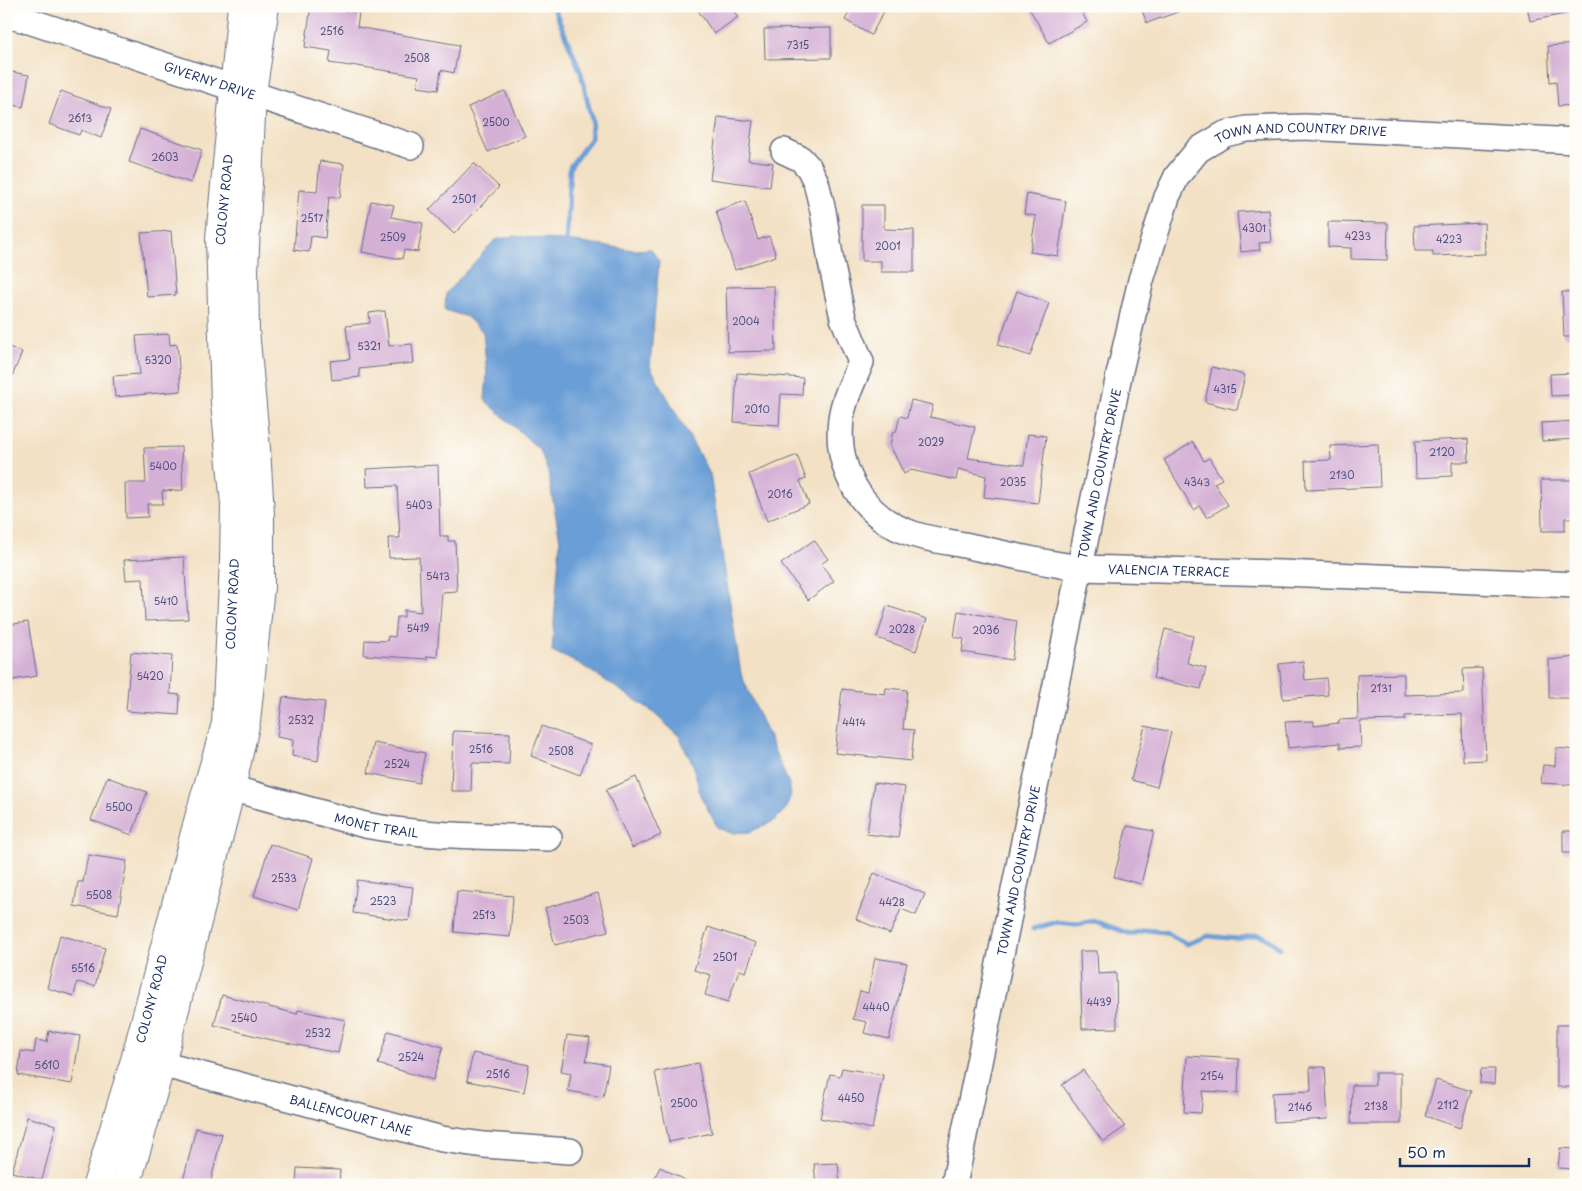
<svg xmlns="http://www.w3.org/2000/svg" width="1582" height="1191" font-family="'Playpen Sans',sans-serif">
<rect width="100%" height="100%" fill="#fdfcf7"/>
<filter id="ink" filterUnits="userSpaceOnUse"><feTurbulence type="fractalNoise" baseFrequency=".02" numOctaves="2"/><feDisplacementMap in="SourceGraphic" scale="10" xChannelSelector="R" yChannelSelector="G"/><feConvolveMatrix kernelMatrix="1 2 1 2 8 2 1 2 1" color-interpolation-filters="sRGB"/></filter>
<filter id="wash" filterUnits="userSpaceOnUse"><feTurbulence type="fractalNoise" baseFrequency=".0096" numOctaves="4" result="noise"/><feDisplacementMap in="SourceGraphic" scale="20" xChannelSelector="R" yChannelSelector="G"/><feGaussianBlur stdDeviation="1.12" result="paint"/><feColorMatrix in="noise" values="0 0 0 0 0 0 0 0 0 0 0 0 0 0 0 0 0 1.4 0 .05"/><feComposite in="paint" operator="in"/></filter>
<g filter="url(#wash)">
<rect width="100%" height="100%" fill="#f3e1c5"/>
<path fill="#6a9ed6" stroke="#42669a" d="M 513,236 L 566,241 L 634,250 L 651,249 L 659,261 L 650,366 L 710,474 L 741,674 L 789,784 L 791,794 L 786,809 L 774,821 L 750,832 L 731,833 L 718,828 L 700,795 L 694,767 L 679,736 L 648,708 L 583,666 L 552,651 L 560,540 L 548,472 L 540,450 L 485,400 L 487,374 L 483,332 L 467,317 L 445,310 L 446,293 L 495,240 Z"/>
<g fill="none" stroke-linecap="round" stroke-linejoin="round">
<path stroke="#6a9ed6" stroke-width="5" d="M 553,6 L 581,73 L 592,121 L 591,138 L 570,167 L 566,245
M 1033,929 L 1056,922 L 1077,924 L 1095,921 L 1130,934 L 1146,930 L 1165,932 L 1187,944 L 1208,936 L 1237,939 L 1257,935 L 1265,937 L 1280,948"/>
</g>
<g id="blocks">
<path fill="#d5b0d6" d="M 311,6 L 359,13 L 357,27 L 459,45 L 454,73 L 441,70 L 438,90 L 417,87 L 419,76 L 351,65 L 351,66 L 329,63 L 331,51 L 305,47 Z
M 695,6 L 730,6 L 738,17 L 714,34 Z
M 853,6 L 887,6 L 871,35 L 845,20 Z
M 1028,6 L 1079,6 L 1087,22 L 1049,43 Z
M 1140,6 L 1188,6 L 1189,8 L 1147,23 Z
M 1527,6 L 1568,6 L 1569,13 L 1530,21 Z
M 831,28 L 831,58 L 765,59 L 764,29 Z
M 1576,44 L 1576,105 L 1558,106 L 1556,81 L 1550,82 L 1548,46 Z
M 6,71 L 29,75 L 23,107 L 6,104 Z
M 61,91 L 111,109 L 101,138 L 81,130 L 79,135 L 49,124 Z
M 505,91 L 525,136 L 488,152 L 468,107 Z
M 718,117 L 753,121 L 748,160 L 773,163 L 770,187 L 710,179 Z
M 140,129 L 202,150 L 191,183 L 129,162 Z
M 320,161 L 344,164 L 340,198 L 329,197 L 325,238 L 311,236 L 309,252 L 294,250 L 299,190 L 317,192 Z
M 474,163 L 499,187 L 454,234 L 429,210 Z
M 1027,194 L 1066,201 L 1058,256 L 1030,252 L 1036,216 L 1024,214 Z
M 371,201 L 394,205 L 391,217 L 423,223 L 418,252 L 404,250 L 402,259 L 362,252 Z
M 745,201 L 758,240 L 769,236 L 776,256 L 735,270 L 716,211 Z
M 862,205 L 884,205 L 884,229 L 914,230 L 914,272 L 881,272 L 881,261 L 862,261 Z
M 1268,210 L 1271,242 L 1259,243 L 1260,250 L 1241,252 L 1237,212 Z
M 1328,222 L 1388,223 L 1387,260 L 1351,259 L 1351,248 L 1328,247 Z
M 1484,223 L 1485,254 L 1433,256 L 1433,251 L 1415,251 L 1414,226 Z
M 171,231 L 176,295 L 147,297 L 141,233 Z
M 774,286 L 776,351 L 728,352 L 726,287 Z
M 1017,291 L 1049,303 L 1030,356 L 998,345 Z
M 1562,292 L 1576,292 L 1576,337 L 1564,337 Z
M 385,311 L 389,346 L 412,344 L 414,363 L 359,369 L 360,377 L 332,380 L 330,361 L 350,359 L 346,326 L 370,323 L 369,313 Z
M 169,334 L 170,345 L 177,344 L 181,391 L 115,397 L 113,376 L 140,374 L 136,336 Z
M 6,346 L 22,352 L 7,389 L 6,389 Z
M 1212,367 L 1245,375 L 1237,410 L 1205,402 Z
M 737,373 L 803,378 L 802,395 L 781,394 L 779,425 L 734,422 Z
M 1576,373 L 1576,395 L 1551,396 L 1550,374 Z
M 911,400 L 933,405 L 930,417 L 975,427 L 968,458 L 1024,465 L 1028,434 L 1046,436 L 1038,503 L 984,497 L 986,476 L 958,469 L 956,480 L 911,470 L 904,474 L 890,445 L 893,431 L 896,432 L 900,416 L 907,418 Z
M 1576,421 L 1576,439 L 1542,441 L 1541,423 Z
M 1468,439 L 1469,462 L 1452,462 L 1452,476 L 1416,478 L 1415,441 Z
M 1193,442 L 1204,461 L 1209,458 L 1222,479 L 1214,483 L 1228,505 L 1207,518 L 1200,506 L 1194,510 L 1164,460 Z
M 1378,444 L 1380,487 L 1306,490 L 1305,461 L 1331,460 L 1330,446 Z
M 181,447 L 183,490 L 162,491 L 163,504 L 147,504 L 148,517 L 126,518 L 125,483 L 146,483 L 144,448 Z
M 797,455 L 806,479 L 800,481 L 809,504 L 767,521 L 749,474 Z
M 438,465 L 440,536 L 448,536 L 448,541 L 455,541 L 457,591 L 442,592 L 437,657 L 427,656 L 427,659 L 364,655 L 365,640 L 387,641 L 388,636 L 395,637 L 397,617 L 404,617 L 404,610 L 421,612 L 419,557 L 389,558 L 388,538 L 400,538 L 397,486 L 367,487 L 366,469 Z
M 1541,480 L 1576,480 L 1576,518 L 1565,518 L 1565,531 L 1542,531 Z
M 814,540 L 828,559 L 821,564 L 834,581 L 808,600 L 781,564 Z
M 184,557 L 188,619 L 145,621 L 143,579 L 126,580 L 124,560 Z
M 887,606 L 927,619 L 916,651 L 877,638 Z
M 958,611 L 1017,621 L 1012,660 L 962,652 L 964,639 L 954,637 Z
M 28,622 L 37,676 L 6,681 L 6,625 Z
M 1165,629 L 1193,636 L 1187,663 L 1206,668 L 1201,689 L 1153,678 Z
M 131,652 L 172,656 L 170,694 L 180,695 L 179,715 L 126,711 Z
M 1576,657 L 1576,698 L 1549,698 L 1549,660 Z
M 1303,661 L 1305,680 L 1326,678 L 1328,695 L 1283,699 L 1279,664 Z
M 1482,668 L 1486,760 L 1463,761 L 1462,714 L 1405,716 L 1405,720 L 1360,721 L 1361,747 L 1340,748 L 1340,743 L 1288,748 L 1285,722 L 1314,721 L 1314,726 L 1339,723 L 1339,720 L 1358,719 L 1357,675 L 1404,674 L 1404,695 L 1464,693 L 1463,669 Z
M 886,688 L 907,690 L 903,729 L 914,730 L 911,761 L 835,753 L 842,689 L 885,694 Z
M 283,697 L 325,702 L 318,761 L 292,756 L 293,740 L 277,737 Z
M 542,726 L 591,745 L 580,775 L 531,756 Z
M 1145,726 L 1171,732 L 1157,787 L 1131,780 Z
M 453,731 L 510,733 L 509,764 L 472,763 L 471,791 L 451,791 Z
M 374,743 L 425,753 L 419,783 L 368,773 Z
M 1556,748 L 1576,750 L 1576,785 L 1541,783 L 1543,765 L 1555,766 Z
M 107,777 L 147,792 L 132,835 L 91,820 Z
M 636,777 L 661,835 L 632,848 L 606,790 Z
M 874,783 L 905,787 L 898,838 L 867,834 Z
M 1127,826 L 1154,831 L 1141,884 L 1114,877 Z
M 1563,831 L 1576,831 L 1576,853 L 1563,853 Z
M 270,844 L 313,858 L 298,910 L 254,896 Z
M 88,855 L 127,861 L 118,914 L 74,906 L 78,882 L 83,882 Z
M 874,873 L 925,894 L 916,915 L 901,909 L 890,934 L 856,919 Z
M 357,880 L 413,887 L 409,921 L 353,913 Z
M 457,891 L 513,896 L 510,937 L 454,932 Z
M 598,893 L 608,931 L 555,945 L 545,908 Z
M 708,927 L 756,943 L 746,972 L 739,970 L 728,1002 L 705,995 L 711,975 L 694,970 Z
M 60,935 L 105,948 L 95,986 L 77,982 L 74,996 L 47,988 Z
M 1080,951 L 1097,951 L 1098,974 L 1116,973 L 1117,1028 L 1082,1029 Z
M 875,958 L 907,963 L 889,1039 L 864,1033 L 867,1022 L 853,1019 L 860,991 L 868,993 Z
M 222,995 L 297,1014 L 298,1010 L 345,1020 L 338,1053 L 267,1039 L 214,1025 Z
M 1557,1025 L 1576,1025 L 1576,1087 L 1557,1087 Z
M 49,1031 L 80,1036 L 72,1084 L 18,1075 L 21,1051 L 34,1053 L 36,1040 L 47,1042 Z
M 388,1031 L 443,1047 L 433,1080 L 378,1064 Z
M 567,1035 L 590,1038 L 586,1061 L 609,1065 L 603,1097 L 568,1091 L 571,1073 L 561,1071 Z
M 473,1053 L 529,1065 L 524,1092 L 467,1081 Z
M 1187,1056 L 1239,1059 L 1238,1093 L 1203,1091 L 1201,1113 L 1184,1112 Z
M 698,1063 L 712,1133 L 669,1142 L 655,1072 Z
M 1310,1067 L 1325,1067 L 1328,1119 L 1274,1122 L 1272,1093 L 1311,1091 Z
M 842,1068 L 883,1075 L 872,1129 L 820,1118 L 830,1074 L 840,1076 Z
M 1481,1069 L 1495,1069 L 1494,1084 L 1480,1083 Z
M 1083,1070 L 1125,1127 L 1103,1142 L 1062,1085 Z
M 1375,1073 L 1401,1073 L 1401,1124 L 1351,1124 L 1352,1085 L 1375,1085 Z
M 1436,1080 L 1471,1091 L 1460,1128 L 1425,1116 Z
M 27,1117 L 56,1125 L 42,1180 L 12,1172 Z
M 196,1128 L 222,1134 L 210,1185 L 182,1185 Z
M 1560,1148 L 1576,1149 L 1576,1169 L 1558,1168 Z
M 838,1163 L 840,1185 L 816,1185 L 814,1164 Z
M 660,1167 L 695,1185 L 651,1185 Z
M 297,1168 L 340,1170 L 339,1185 L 296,1185 Z"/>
</g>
</g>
<g filter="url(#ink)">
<use href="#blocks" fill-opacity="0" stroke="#676d82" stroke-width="1"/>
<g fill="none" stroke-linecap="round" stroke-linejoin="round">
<defs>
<g id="minor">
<path id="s1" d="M 6,15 L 26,20 L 411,146"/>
<path id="s2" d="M 784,151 L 801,159 L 809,168 L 816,182 L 823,211 L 831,262 L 843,318 L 861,362 C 854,380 843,400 841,419 C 835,470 863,518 913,534 C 931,540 950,542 969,546 C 1006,554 1043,563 1080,568 L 1282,573 L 1576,585"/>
<path id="s3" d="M 212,783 L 365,825 C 426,837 488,836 549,838"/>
<path id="s4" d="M 142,1061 L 161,1064 L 442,1139 L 484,1145 L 570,1151"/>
<path id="s5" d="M 954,1185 L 1119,375 L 1141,280 L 1167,197 L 1177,176 L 1198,150 L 1225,134 L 1246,129 L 1305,127 L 1576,141"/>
</g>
<g id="major">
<path id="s6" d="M 97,1185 L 135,1060 L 200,814 L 226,724 L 234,561 L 235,504 L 225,403 L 220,238 L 242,6"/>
<path d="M 126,1185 L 161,1064 L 231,788 L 246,721 L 260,587 L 260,514 L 256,449 L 245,330 L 244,271 L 252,93 L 265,6"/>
</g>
</defs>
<use href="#minor" stroke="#676d82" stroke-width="28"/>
<use href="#major" stroke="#676d82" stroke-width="30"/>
<use href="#minor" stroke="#fff" stroke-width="25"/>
<use href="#major" stroke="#fff" stroke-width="28"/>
</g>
</g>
<g text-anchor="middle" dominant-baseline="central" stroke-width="4" stroke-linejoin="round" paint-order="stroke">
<g font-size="10" fill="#4a4f7c">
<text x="332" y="30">2516</text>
<text x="798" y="44">7315</text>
<text x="417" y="57">2508</text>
<text x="80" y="117">2613</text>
<text x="496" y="121">2500</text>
<text x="165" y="156">2603</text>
<text x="464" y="198">2501</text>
<text x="312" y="217">2517</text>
<text x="1254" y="227">4301</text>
<text x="1358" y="235">4233</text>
<text x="393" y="236">2509</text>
<text x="1449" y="238">4223</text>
<text x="888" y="245">2001</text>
<text x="746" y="320">2004</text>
<text x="369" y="345">5321</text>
<text x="158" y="359">5320</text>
<text x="1225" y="388">4315</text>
<text x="757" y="408">2010</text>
<text x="931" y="441">2029</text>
<text x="1442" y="451">2120</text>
<text x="163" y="465">5400</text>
<text x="1342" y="474">2130</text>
<text x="1013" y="481">2035</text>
<text x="1197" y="481">4343</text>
<text x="780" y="493">2016</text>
<text x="419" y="504">5403</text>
<text x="438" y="575">5413</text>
<text x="166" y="600">5410</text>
<text x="418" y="627">5419</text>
<text x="902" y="628">2028</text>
<text x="986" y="629">2036</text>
<text x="150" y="675">5420</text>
<text x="1381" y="687">2131</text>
<text x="301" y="719">2532</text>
<text x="854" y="721">4414</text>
<text x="481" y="748">2516</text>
<text x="561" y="750">2508</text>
<text x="397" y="763">2524</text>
<text x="119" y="806">5500</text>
<text x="284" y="877">2533</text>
<text x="99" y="894">5508</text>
<text x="383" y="900">2523</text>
<text x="892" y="901">4428</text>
<text x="484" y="914">2513</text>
<text x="576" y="919">2503</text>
<text x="725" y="956">2501</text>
<text x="83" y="967">5516</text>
<text x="1099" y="1001">4439</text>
<text x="876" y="1006">4440</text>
<text x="244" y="1017">2540</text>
<text x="318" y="1032">2532</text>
<text x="411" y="1056">2524</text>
<text x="47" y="1064">5610</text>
<text x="498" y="1073">2516</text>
<text x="1212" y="1075">2154</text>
<text x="851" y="1097">4450</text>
<text x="684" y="1102">2500</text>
<text x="1448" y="1104">2112</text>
<text x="1376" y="1105">2138</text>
<text x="1300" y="1106">2146</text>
</g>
<g font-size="12" fill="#1b2f5e" stroke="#fdfcf7">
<text stroke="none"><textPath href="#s1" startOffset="214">GIVERNY DRIVE</textPath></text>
<text stroke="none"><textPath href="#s5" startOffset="1175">TOWN AND COUNTRY DRIVE</textPath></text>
<text stroke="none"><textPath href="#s6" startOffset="1004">COLONY ROAD</textPath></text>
<text stroke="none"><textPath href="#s5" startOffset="726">TOWN AND COUNTRY DRIVE</textPath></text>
<text stroke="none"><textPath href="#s2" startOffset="700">VALENCIA TERRACE</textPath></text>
<text stroke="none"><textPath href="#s6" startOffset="599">COLONY ROAD</textPath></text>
<text stroke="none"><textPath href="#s3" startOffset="170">MONET TRAIL</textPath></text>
<text stroke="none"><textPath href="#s5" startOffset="321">TOWN AND COUNTRY DRIVE</textPath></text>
<text stroke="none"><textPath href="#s6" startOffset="194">COLONY ROAD</textPath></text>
<text stroke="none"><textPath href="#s4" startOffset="216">BALLENCOURT LANE</textPath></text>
</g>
</g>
<rect width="1582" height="1191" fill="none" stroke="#fdfcf7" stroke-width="25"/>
<path d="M1400 1158v8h129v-8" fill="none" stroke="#1b2f5e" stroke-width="2.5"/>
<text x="1407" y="1158" font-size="15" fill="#1b2f5e" stroke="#fdfcf7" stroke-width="4" paint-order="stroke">50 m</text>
</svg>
